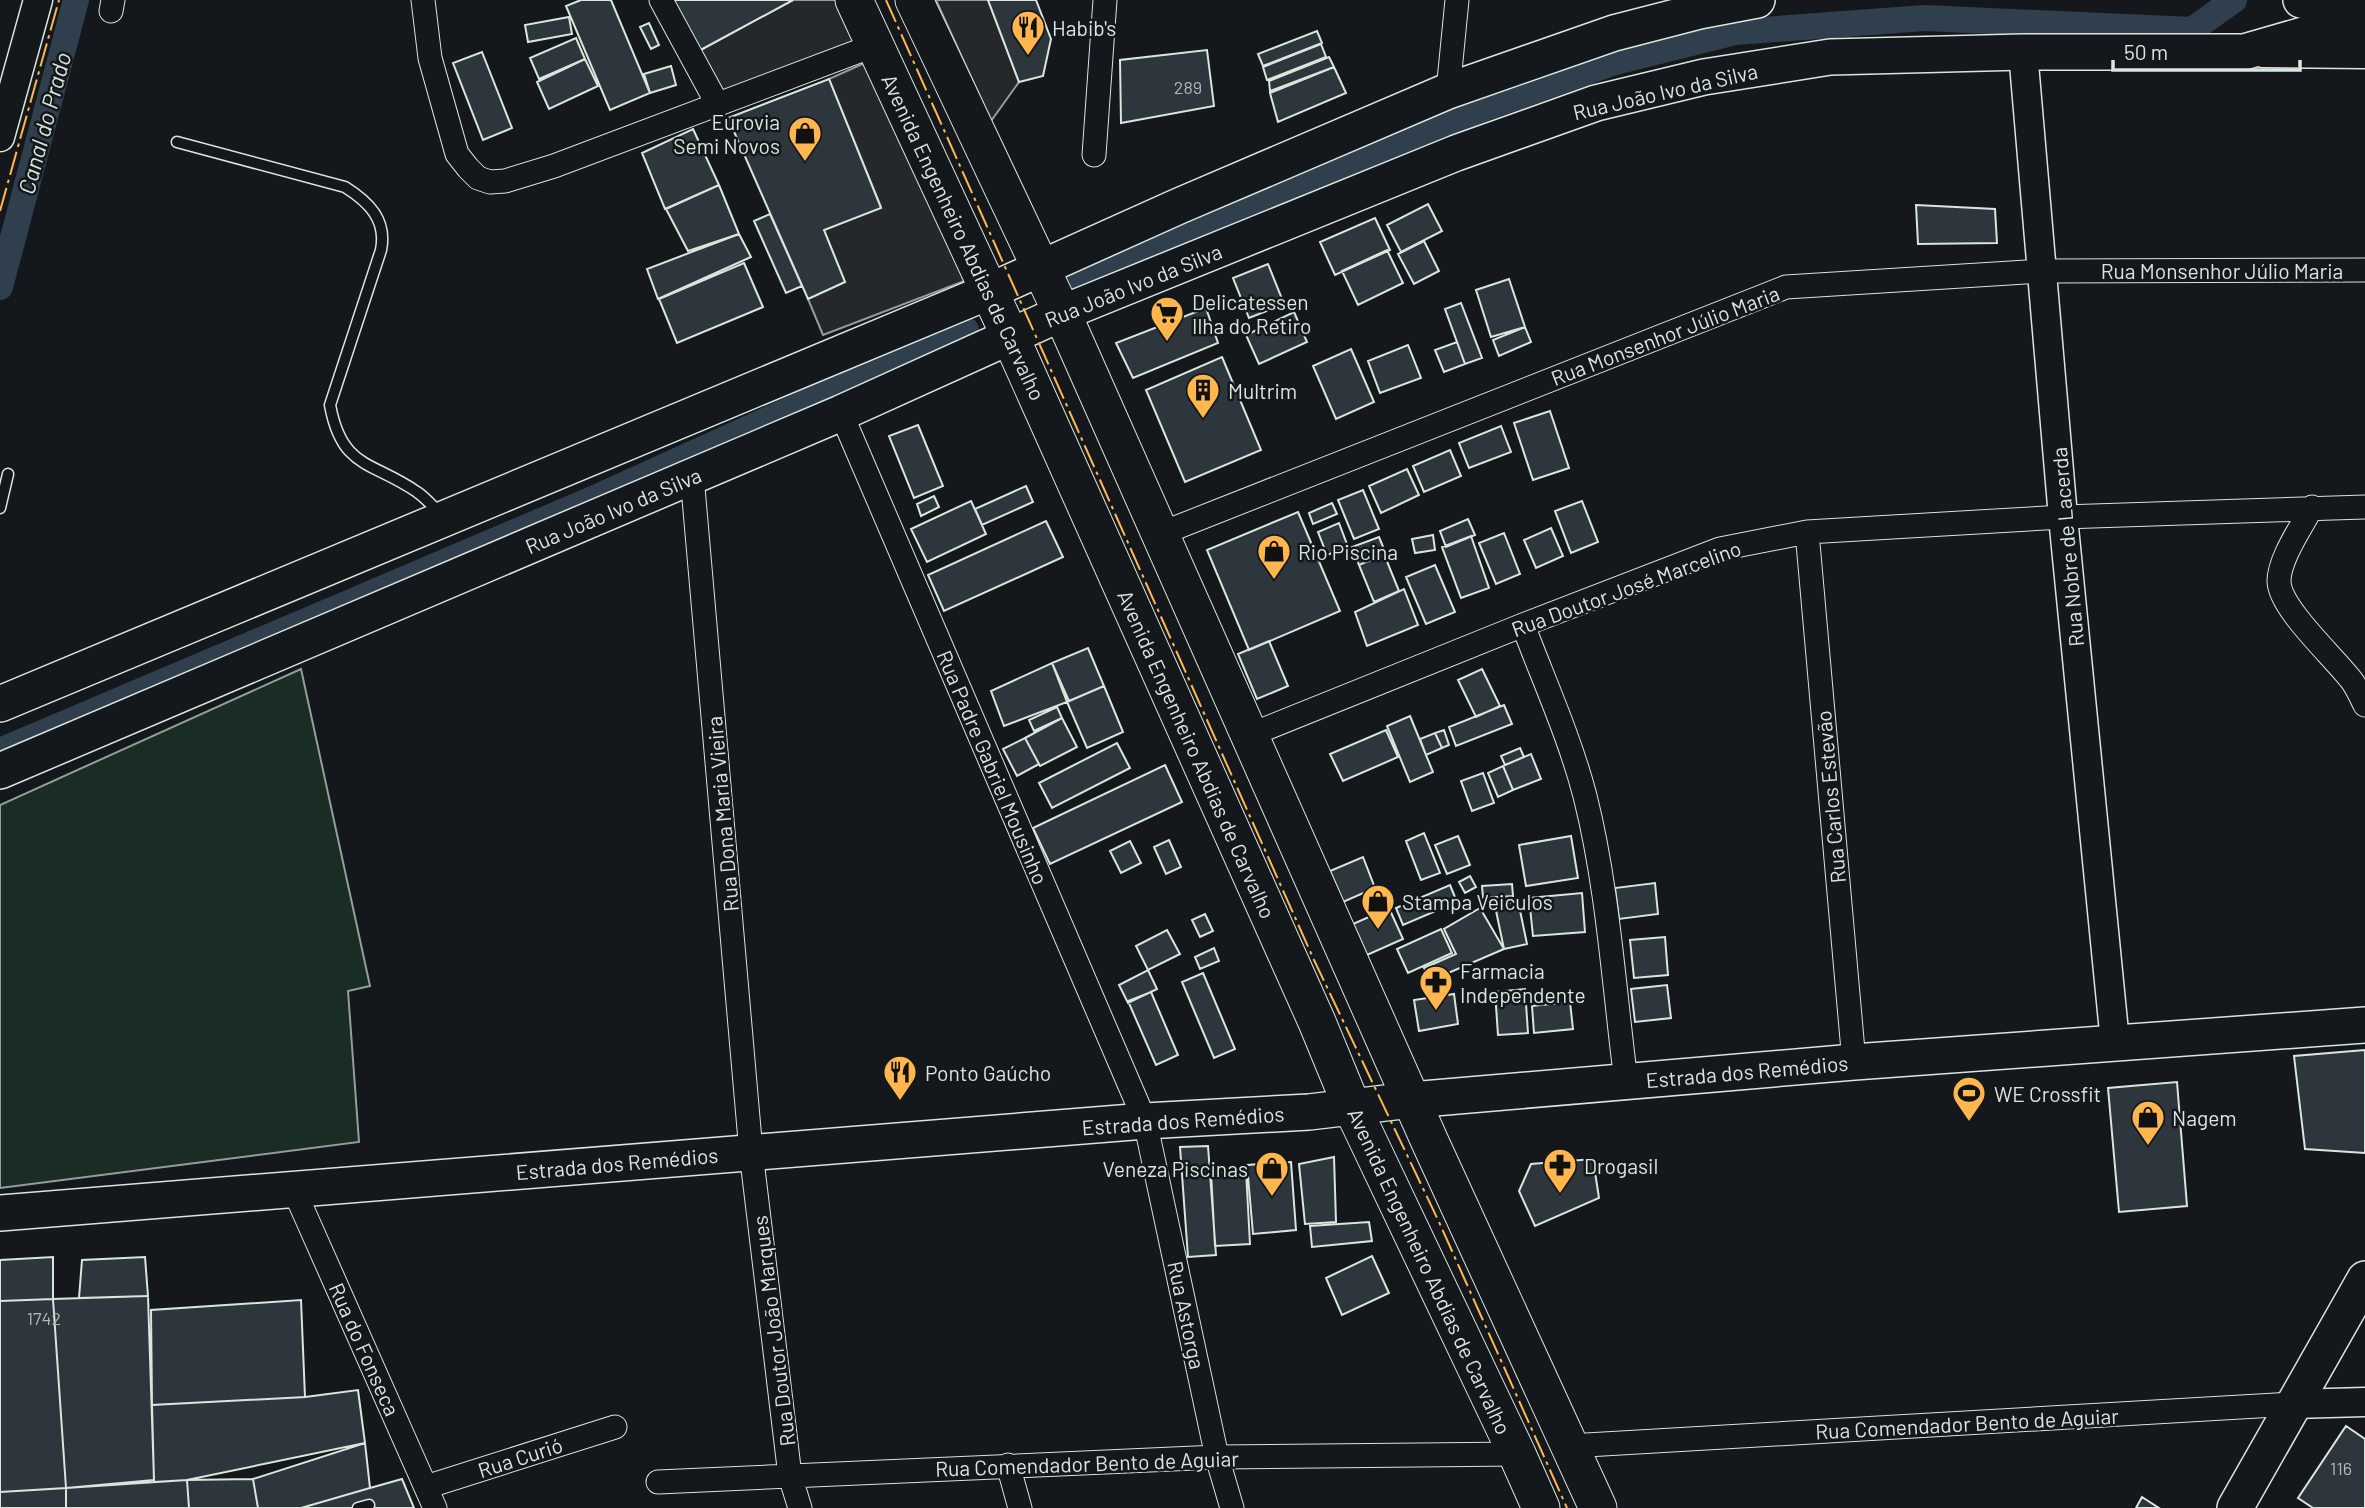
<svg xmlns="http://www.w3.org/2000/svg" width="2365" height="1508" font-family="Barlow,sans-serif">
<rect width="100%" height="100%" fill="#14181c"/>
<path fill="#1a2d24" stroke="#939e99" stroke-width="2" d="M 301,669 L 370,986 L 348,991 L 359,1142 L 0,1188 L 0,805 Z"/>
<path fill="#24282b" stroke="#939e99" stroke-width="2" d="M 793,0 L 838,0 L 857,40 L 717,97 L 695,53 Z
M 936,0 L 988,0 L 1019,82 L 991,121 Z
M 869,61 L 967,280 L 823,335 L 808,299 L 845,282 L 824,230 L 881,207 L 829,79 Z"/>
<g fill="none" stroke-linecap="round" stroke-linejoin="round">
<path stroke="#2f3f4d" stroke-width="26" d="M 1079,280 L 1485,108 L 1612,63 L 1736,32 L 1925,18 L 2192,30 L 2234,0
M 0,287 L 76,0
M 0,751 L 588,501 L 966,330"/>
</g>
<path fill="#2c363c" stroke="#d8e6dc" stroke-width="2" d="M 581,0 L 611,0 L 650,93 L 610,110 L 566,6 Z
M 670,0 L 793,0 L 695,53 Z
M 988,0 L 1036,0 L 1051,39 L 1043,76 L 1019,82 Z
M 569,17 L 572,34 L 528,42 L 525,25 Z
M 649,23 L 659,45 L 651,49 L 640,27 Z
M 1317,31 L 1322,43 L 1263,66 L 1258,54 Z
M 576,38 L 585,59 L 539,79 L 530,58 Z
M 1321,44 L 1326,57 L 1267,80 L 1263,67 Z
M 1207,50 L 1214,106 L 1121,123 L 1120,60 Z
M 482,52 L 512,128 L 483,140 L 453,63 Z
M 1329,57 L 1334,67 L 1270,91 L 1269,81 Z
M 585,59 L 598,86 L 549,109 L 537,82 Z
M 671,66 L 676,85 L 650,93 L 644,74 Z
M 1334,67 L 1346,93 L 1278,122 L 1270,93 Z
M 829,79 L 881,208 L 824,230 L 845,282 L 808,299 L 728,118 Z
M 693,129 L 719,185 L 665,209 L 642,153 Z
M 719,185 L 739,234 L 688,251 L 666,209 Z
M 1428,204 L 1442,231 L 1401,252 L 1387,225 Z
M 1916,205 L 1995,209 L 1997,243 L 1918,244 Z
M 770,214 L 802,286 L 786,293 L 754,221 Z
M 1375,218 L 1390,250 L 1335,275 L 1320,242 Z
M 739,234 L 751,257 L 658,299 L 647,269 Z
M 1424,241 L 1439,271 L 1414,284 L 1398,254 Z
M 1387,250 L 1403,283 L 1358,305 L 1342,271 Z
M 744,263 L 763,307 L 677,343 L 659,299 Z
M 1268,264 L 1284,304 L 1249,318 L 1233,278 Z
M 1509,279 L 1525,327 L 1491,337 L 1476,290 Z
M 1461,303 L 1482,358 L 1465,364 L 1445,309 Z
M 1206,308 L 1218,343 L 1133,378 L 1116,343 Z
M 1294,312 L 1307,342 L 1259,364 L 1246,335 Z
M 1525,327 L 1531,342 L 1499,356 L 1493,340 Z
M 1457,342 L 1465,364 L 1444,372 L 1435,350 Z
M 1408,345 L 1421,378 L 1380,393 L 1368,361 Z
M 1351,349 L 1374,402 L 1336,419 L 1313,366 Z
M 1222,357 L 1261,450 L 1185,482 L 1146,390 Z
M 1550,411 L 1569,468 L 1533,480 L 1514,423 Z
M 918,425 L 943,486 L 914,498 L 889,436 Z
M 1501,426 L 1511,452 L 1469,468 L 1459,443 Z
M 1450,450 L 1461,476 L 1424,492 L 1413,466 Z
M 1407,469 L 1419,495 L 1381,513 L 1369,486 Z
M 1026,486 L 1033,502 L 982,525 L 975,509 Z
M 1363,490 L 1379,529 L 1354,539 L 1338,500 Z
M 934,496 L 939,507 L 921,516 L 917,504 Z
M 971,501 L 986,534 L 927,562 L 911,529 Z
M 1582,501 L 1598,542 L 1571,553 L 1555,511 Z
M 1332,503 L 1337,514 L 1313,524 L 1309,513 Z
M 1298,512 L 1340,611 L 1249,650 L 1207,550 Z
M 1468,519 L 1475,535 L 1446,547 L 1440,531 Z
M 1046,521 L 1063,557 L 944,611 L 928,575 Z
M 1339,523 L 1348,547 L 1327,555 L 1318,532 Z
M 1551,528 L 1563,556 L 1536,568 L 1524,540 Z
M 1504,533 L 1520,574 L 1496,584 L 1479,543 Z
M 1433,535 L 1435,550 L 1415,553 L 1412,539 Z
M 1471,536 L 1489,588 L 1461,598 L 1442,547 Z
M 1379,537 L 1386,554 L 1359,565 L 1352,547 Z
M 1384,554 L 1399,591 L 1374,602 L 1359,565 Z
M 1435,565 L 1455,612 L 1426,624 L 1406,577 Z
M 1404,589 L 1418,625 L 1367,646 L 1355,612 Z
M 1269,641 L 1288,686 L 1257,699 L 1238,654 Z
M 1088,648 L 1104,686 L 1069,701 L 1052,663 Z
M 1052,663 L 1067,702 L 1004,726 L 991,691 Z
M 1482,669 L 1500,706 L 1476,717 L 1458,680 Z
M 1104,686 L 1123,732 L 1087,748 L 1067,702 Z
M 1504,705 L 1512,724 L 1456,746 L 1449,727 Z
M 1057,707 L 1062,718 L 1034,731 L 1029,720 Z
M 1410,716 L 1433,772 L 1410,782 L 1387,726 Z
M 1062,718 L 1077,747 L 1040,766 L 1025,738 Z
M 1386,730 L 1398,757 L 1343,781 L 1330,754 Z
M 1444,730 L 1449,745 L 1442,748 L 1435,733 Z
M 1435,733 L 1442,748 L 1426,755 L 1420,739 Z
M 1025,738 L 1039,764 L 1017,776 L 1003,749 Z
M 1117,743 L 1130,768 L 1052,808 L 1039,783 Z
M 1520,748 L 1524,757 L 1505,765 L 1501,756 Z
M 1531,754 L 1541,779 L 1513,790 L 1503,766 Z
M 1165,765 L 1182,802 L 1050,864 L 1033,828 Z
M 1503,766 L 1513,790 L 1498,797 L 1488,773 Z
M 1483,773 L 1494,803 L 1472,811 L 1461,781 Z
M 1424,833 L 1440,873 L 1421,880 L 1406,841 Z
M 1458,836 L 1470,865 L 1447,874 L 1435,845 Z
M 1571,836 L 1578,878 L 1526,886 L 1519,845 Z
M 1169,840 L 1181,867 L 1166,874 L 1154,847 Z
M 1130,841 L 1141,863 L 1121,873 L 1110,851 Z
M 1363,857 L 1375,888 L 1343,902 L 1330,871 Z
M 1470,876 L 1476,887 L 1465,893 L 1459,882 Z
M 1655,883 L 1658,914 L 1619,919 L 1615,888 Z
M 1512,884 L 1513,896 L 1483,898 L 1482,886 Z
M 1450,885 L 1457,902 L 1403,925 L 1396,908 Z
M 1582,893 L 1585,932 L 1533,936 L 1529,898 Z
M 1518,901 L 1527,944 L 1504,949 L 1495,906 Z
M 1389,908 L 1403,939 L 1367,955 L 1353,924 Z
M 1480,908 L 1504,949 L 1432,980 L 1424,968 L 1456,954 L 1444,929 Z
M 1205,914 L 1213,931 L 1200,937 L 1192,920 Z
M 1441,929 L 1452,953 L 1408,973 L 1397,949 Z
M 1167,930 L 1180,954 L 1148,970 L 1136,946 Z
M 1665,937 L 1668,975 L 1634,978 L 1630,940 Z
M 1214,948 L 1219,961 L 1200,969 L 1195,957 Z
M 1148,970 L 1157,989 L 1128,1003 L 1119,985 Z
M 1203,973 L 1235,1049 L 1214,1058 L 1182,982 Z
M 1667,985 L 1671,1018 L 1635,1022 L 1631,989 Z
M 1525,989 L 1528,1033 L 1498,1035 L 1495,992 Z
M 1151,992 L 1178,1055 L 1156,1065 L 1128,1001 Z
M 1454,994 L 1458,1024 L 1419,1031 L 1414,1000 Z
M 1570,1002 L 1573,1029 L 1534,1033 L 1532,1006 Z
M 2365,1050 L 2365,1153 L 2305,1149 L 2294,1056 Z
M 2177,1082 L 2187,1206 L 2119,1212 L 2108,1088 Z
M 1208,1146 L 1216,1255 L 1188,1257 L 1180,1147 Z
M 1334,1157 L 1336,1222 L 1305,1224 L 1299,1164 Z
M 1593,1159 L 1599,1198 L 1535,1226 L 1519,1191 L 1531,1164 Z
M 1291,1162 L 1296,1230 L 1253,1234 L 1247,1165 Z
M 1246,1171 L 1250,1244 L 1215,1246 L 1211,1173 Z
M 1369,1222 L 1372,1241 L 1312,1247 L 1310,1226 Z
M 1372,1256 L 1389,1293 L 1342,1315 L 1326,1278 Z
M 53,1257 L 53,1299 L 0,1301 L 0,1260 Z
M 145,1257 L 148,1296 L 79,1298 L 82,1260 Z
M 148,1296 L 154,1480 L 66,1488 L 53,1299 Z
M 53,1299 L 66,1488 L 0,1492 L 0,1301 Z
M 301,1300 L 305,1397 L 152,1405 L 151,1310 Z
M 358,1390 L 365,1443 L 187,1480 L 154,1482 L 152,1405 L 305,1397 Z
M 2346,1426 L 2365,1439 L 2365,1508 L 2313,1508 L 2298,1498 Z
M 365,1443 L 370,1488 L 301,1508 L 258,1508 L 253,1479 Z
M 253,1479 L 258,1508 L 189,1508 L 187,1480 Z
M 402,1479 L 414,1508 L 301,1508 L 370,1488 Z
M 187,1480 L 189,1508 L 66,1508 L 66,1488 Z
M 66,1488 L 66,1508 L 0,1508 L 0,1492 Z
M 2142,1497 L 2159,1508 L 2136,1508 Z"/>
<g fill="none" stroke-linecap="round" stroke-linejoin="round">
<defs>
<path id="service" d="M 177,142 L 345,187 C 369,202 387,220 381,250 L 330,405 C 342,470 373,461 417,492 C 426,498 433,507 441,514
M 0,508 L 8,474
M 358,1508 L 369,1505"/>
<path id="minor" d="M 423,0 L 430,58 L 457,154 L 468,168 L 478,178 L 490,182 L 505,181 L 554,166 L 875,45
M 661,0 L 718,105
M 111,11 L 113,0
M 1448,91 L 1457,0
M 1094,155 L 1105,0
M 841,413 L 1145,1121 L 1217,1457 L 1232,1508
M 692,476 L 751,1152 L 790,1476 L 800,1508
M 2312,507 C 2302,526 2279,559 2279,581 C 2279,608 2335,658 2352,681 C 2357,688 2361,697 2365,705
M 1807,532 L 1854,1062
M 1160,534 L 1786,287 L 2043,271 L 2365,270
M 1523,625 C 1544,681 1570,738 1585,796 C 1608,887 1614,988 1626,1081
M 1250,735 L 1523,625 L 1720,549 L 1807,532 L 2063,517 L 2365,507
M 294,1190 L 435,1508
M 1569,1446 L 2293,1404
M 1008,1465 L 1020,1508
M 658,1482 L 1217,1457 L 1517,1454
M 426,1487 L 615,1427"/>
<path id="tertiary" d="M 2023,52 L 2063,517 L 2115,1042
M 2263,53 L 2365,54
M 0,137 L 38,0
M 2293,1404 L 2365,1402"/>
<path id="primary" d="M 2301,0 L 2327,6 L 2365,9
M 0,704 L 990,291 L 1179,206 L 1448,91 L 1614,33 L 1699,11 L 1757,0
M 0,771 L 841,413 L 1062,313 L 1456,153 L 1596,103 L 1704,77 L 1830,57 L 2023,52 L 2244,52 L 2324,29 L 2365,23
M 0,1213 L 1145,1121 L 1309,1112 L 1411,1100 L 1854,1062 L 2365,1025
M 2235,1508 L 2365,1279"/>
<path id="trunk" d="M 854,0 L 1010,336 L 1317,1022 L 1352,1107 L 1517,1454 L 1541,1508
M 914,0 L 1062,313 L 1430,1142 L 1598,1508"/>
</defs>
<use href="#service" stroke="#d8e6dc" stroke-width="13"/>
<use href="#minor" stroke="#d8e6dc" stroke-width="25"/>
<use href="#tertiary" stroke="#d8e6dc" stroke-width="31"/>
<use href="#primary" stroke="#d8e6dc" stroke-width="38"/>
<use href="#trunk" stroke="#d8e6dc" stroke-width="39"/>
<use href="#service" stroke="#14181c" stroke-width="10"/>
<use href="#minor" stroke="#14181c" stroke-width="23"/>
<use href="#tertiary" stroke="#14181c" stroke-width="28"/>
<use href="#primary" stroke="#14181c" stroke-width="35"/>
<use href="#trunk" stroke="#14181c" stroke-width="37"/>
<path stroke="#ffb74d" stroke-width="2" stroke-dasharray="24 5 3.5 5" stroke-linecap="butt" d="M 886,0 L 1314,960 L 1439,1222 L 1567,1508
M 0,211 L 59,0"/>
</g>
<defs>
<symbol id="restaurant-pin" viewBox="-11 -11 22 30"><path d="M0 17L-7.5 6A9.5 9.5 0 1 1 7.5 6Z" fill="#ffb74d" stroke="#14181c"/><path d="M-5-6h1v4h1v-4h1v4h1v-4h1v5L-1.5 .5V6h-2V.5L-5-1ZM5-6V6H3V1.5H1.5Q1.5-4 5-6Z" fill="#111"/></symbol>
<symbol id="shop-pin" viewBox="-11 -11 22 30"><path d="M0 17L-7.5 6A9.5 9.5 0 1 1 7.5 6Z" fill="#ffb74d" stroke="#14181c"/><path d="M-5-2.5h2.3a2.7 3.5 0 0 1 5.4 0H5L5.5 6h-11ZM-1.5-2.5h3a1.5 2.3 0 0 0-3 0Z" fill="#111"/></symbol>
<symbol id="supermarket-pin" viewBox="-11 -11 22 30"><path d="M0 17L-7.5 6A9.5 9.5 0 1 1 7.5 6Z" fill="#ffb74d" stroke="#14181c"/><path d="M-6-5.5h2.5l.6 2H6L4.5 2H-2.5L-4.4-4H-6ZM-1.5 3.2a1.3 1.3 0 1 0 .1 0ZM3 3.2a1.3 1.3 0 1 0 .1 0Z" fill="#111"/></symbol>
<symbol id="building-pin" viewBox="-11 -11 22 30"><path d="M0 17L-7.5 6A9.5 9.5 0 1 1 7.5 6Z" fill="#ffb74d" stroke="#14181c"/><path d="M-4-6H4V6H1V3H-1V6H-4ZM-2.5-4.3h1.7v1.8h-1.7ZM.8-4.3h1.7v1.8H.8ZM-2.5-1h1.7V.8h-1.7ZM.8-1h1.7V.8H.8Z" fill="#111"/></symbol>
<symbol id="pharmacy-pin" viewBox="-11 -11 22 30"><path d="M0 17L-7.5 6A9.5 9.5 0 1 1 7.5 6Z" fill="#ffb74d" stroke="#14181c"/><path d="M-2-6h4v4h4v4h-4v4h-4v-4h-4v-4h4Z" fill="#111"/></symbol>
<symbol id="stadium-pin" viewBox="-11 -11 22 30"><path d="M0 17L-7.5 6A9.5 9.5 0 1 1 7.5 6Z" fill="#ffb74d" stroke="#14181c"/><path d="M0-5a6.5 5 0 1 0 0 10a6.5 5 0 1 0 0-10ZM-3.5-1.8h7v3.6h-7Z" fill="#111"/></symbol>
</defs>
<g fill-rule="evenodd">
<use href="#restaurant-pin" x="1009" y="8" width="38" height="52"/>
<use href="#shop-pin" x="786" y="114" width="38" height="52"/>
<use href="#supermarket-pin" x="1148" y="294" width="38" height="52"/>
<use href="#building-pin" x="1184" y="371" width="38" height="52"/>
<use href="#shop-pin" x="1255" y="532" width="38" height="52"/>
<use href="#shop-pin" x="1359" y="882" width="38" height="52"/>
<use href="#pharmacy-pin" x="1417" y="963" width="38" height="52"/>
<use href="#restaurant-pin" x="881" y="1053" width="38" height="52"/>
<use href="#stadium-pin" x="1950" y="1074" width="38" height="52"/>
<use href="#shop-pin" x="2129" y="1098" width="38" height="52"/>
<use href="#pharmacy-pin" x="1541" y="1146" width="38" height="52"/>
<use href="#shop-pin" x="1253" y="1149" width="38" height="52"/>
</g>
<g text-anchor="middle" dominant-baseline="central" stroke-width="5" stroke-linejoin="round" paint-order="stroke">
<g font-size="18" fill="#adbab4">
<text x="1188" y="87">289</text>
<text x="44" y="1318">1742</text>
<text x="2341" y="1468">116</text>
</g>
<g font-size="21" fill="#d8e6dc" stroke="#14181c" text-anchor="start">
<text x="1052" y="27">Habib's</text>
<text x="780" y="121" text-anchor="end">Eurovia<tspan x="780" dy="24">Semi Novos</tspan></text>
<text x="1192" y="301">Delicatessen<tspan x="1192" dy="24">Ilha do Retiro</tspan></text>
<text x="1228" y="390">Multrim</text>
<text x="1298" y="551">Rio Piscina</text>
<text x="1402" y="901">Stampa Veiculos</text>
<text x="1460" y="970">Farmacia<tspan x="1460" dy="24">Independente</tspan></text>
<text x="925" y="1072">Ponto Gaúcho</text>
<text x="1994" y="1093">WE Crossfit</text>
<text x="2172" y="1117">Nagem</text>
<text x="1584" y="1165">Drogasil</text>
<text x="1248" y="1168" text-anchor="end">Veneza Piscinas</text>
</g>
<g font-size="21" fill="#d8e6dc" stroke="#14181c">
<text transform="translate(1665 91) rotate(-13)">Rua João Ivo da Silva</text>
<text transform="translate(964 237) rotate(65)">Avenida Engenheiro Abdias de Carvalho</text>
<text x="2222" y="270">Rua Monsenhor Júlio Maria</text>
<text transform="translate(1133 285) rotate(-22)">Rua João Ivo da Silva</text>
<text transform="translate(1665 335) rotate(-21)">Rua Monsenhor Júlio Maria</text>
<text transform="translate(613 510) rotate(-23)">Rua João Ivo da Silva</text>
<text transform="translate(2067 547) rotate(-95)">Rua Nobre de Lacerda</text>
<text transform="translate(1626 588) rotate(-20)">Rua Doutor José Marcelino</text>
<text transform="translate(1197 754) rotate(66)">Avenida Engenheiro Abdias de Carvalho</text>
<text transform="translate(993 767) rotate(67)">Rua Padre Gabriel Mousinho</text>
<text transform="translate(1830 797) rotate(-95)">Rua Carlos Estevão</text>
<text transform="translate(722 814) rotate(-95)">Rua Dona Maria Vieira</text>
<text transform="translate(1747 1071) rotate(-5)">Estrada dos Remédios</text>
<text transform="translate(1183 1120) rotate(-4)">Estrada dos Remédios</text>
<text transform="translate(617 1163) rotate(-5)">Estrada dos Remédios</text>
<text transform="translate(1430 1271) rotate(65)">Avenida Engenheiro Abdias de Carvalho</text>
<text transform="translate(1187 1315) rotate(78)">Rua Astorga</text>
<text transform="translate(773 1331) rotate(-97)">Rua Doutor João Marques</text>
<text transform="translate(365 1349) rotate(66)">Rua do Fonseca</text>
<text transform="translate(1967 1423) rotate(-3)">Rua Comendador Bento de Aguiar</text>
<text transform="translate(520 1457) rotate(-18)">Rua Curió</text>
<text transform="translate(1087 1463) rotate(-2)">Rua Comendador Bento de Aguiar</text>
</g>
<g font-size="23" font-style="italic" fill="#d8e6dc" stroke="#14181c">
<text transform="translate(44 123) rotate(-75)">Canal do Prado</text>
</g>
</g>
<path d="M2113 60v10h187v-10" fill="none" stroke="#d8e6dc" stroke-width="3.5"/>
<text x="2124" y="60" font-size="21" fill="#d8e6dc" stroke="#14181c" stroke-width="5" paint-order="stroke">50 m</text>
</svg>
